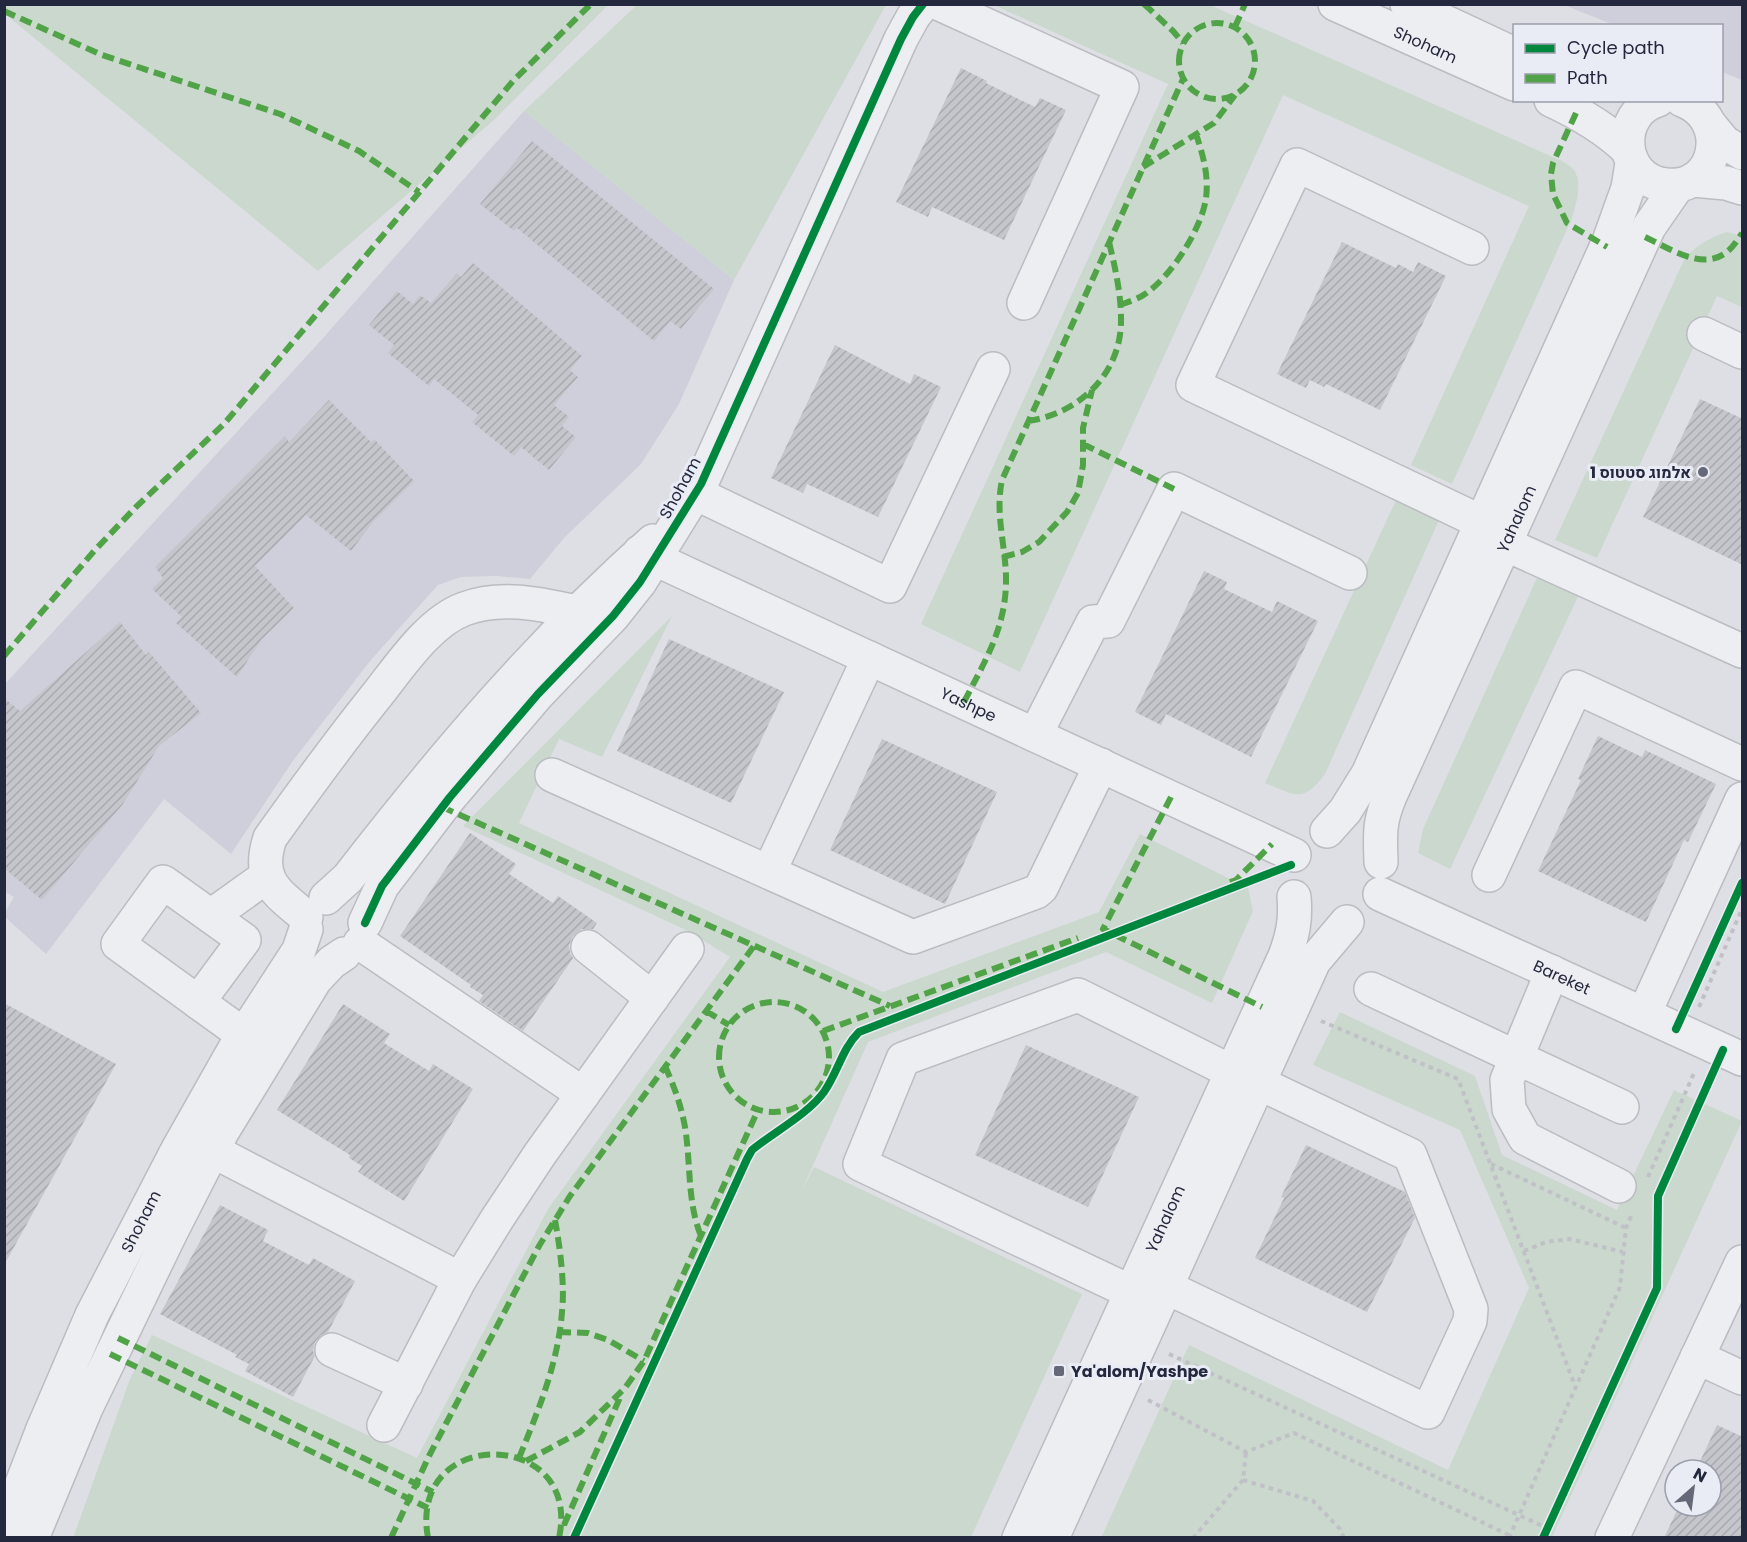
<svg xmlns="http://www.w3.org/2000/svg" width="1747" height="1542" font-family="Poppins,Heebo,sans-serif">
<defs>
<pattern id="building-hatch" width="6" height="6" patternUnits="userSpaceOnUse" patternTransform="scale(1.5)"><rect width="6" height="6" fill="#c5c6cc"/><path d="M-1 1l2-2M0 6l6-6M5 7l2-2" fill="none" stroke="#a9aab0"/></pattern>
</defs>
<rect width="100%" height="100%" fill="#dedfe4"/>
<path fill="#cecfda" d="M 1564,5 L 1742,5 L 1742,80 L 1722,72 L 1722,26 L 1614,25 Z
M 524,111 L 734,280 L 679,404 L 641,464 L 564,538 L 530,579 L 496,576 L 461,577 L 438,585 L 370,661 L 292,762 L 231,854 L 164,799 L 46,954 L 5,917 L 5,912 L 14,897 L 4,891 L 4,685 L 315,347 Z"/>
<path fill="#cbd8cd" d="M 638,4 L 886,5 L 734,280 L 524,111 Z
M 4,5 L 5,4 L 608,5 L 495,119 L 318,271 L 5,14 Z
M 994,5 L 1210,5 L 1562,161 C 1565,163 1571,166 1574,170 C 1583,183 1576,204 1572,218 L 1452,484 L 1411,465 L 1529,206 L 1283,95 L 1020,672 L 921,624 L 1168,84 Z
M 1727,232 L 1742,236 L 1742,307 L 1717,296 L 1597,558 L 1555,540 L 1684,260 C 1696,245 1709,238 1727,232 Z
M 1397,498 L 1440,518 L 1325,774 C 1303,804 1295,795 1265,783 Z
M 1541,569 L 1582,588 L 1450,869 L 1418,853 L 1423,829 Z
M 672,616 L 602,757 L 559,739 L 519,823 L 883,992 L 1099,912 L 1140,834 L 1248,888 L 1253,911 L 1212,1003 L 1106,952 L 868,1042 L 801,1192 L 814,1167 L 1082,1294 L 971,1537 L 73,1538 L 130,1379 L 152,1335 L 417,1458 L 548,1209 L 730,957 L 688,931 L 463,826 Z
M 1340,1012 L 1475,1076 L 1502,1155 L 1617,1210 L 1674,1090 L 1742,1121 L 1552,1537 L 1101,1538 L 1189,1345 L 1448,1470 L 1529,1288 L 1460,1130 L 1313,1065 Z"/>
<path fill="url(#building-hatch)" d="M 961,68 L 987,81 L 986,83 L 1035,107 L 1040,98 L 1066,110 L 1004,240 L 932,207 L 928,217 L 896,202 Z
M 532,141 L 714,289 L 681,329 L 670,321 L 654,341 L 517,228 L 514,231 L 480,204 Z
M 1342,242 L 1396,268 L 1398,264 L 1413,272 L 1418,262 L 1446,276 L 1380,410 L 1326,384 L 1324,387 L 1310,380 L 1306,388 L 1277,374 Z
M 473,263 L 582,356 L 570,370 L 578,377 L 554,405 L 569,417 L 562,426 L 576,437 L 549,470 L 521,447 L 514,456 L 472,422 L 478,415 L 434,379 L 429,386 L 388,353 L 394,345 L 369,325 L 397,291 L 413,304 L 420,295 L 431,303 L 457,273 L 461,277 Z
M 835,345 L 910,384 L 914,374 L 941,387 L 878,517 L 807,484 L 803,493 L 771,478 Z
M 1700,399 L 1743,419 L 1743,565 L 1643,517 Z
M 329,400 L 371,442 L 374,439 L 414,481 L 373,522 L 351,551 L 306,515 L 255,566 L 294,608 L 261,640 L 237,677 L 176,623 L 182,617 L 152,589 L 163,578 L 155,567 L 285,436 L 289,442 Z
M 1204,571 L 1227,582 L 1224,589 L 1272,612 L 1277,601 L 1318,621 L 1251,757 L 1166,714 L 1161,725 L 1135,712 Z
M 120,622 L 146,655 L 149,652 L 201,713 L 159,746 L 123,804 L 42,900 L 4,868 L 4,698 L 20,711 Z
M 669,639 L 784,692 L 731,803 L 617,751 Z
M 1598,736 L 1642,757 L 1645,750 L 1716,784 L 1688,842 L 1684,840 L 1646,922 L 1538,871 L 1581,780 L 1578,779 Z
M 882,739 L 997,792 L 945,904 L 830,850 Z
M 470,833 L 516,864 L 509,874 L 553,903 L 558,896 L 597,923 L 593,929 L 582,929 L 573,936 L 569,945 L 570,953 L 573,958 L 523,1031 L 479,1001 L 483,995 L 470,987 L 471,985 L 400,936 Z
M 4,1003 L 116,1064 L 4,1265 Z
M 343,1004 L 390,1034 L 384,1043 L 429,1071 L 433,1064 L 473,1089 L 404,1201 L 358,1172 L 362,1166 L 349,1158 L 350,1155 L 277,1110 Z
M 1026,1045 L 1139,1097 L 1088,1207 L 975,1155 Z
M 1306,1145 L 1405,1192 L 1415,1218 L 1367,1312 L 1255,1258 L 1284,1198 L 1281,1197 Z
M 220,1205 L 268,1230 L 263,1241 L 309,1265 L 313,1258 L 355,1281 L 328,1332 L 321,1335 L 315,1342 L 313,1351 L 315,1356 L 293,1397 L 245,1371 L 249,1364 L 235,1357 L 237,1355 L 160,1314 Z
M 1717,1425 L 1743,1437 L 1743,1538 L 1664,1538 L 1679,1506 L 1711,1506 L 1711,1470 L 1696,1470 Z"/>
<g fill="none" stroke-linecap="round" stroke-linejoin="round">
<defs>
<g id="minor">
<path d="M 940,4 L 1122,87 L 1024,303"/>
<path id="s1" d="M 1335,4 L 1514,84"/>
<path d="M 1407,4 L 1514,54"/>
<path d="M 1551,100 C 1579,113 1605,128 1627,149"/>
<path d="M 1658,100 C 1614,113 1619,180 1666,185 C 1718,191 1732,118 1682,100"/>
<path d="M 1710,125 L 1724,142 L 1742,153"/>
<path d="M 1693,180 L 1726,183 L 1742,188"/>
<path d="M 1472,248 L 1297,165 L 1193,385 L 1481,522"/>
<path d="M 1704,334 L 1742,352"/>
<path d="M 695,493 L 890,586 L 993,369"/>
<path d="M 1505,544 L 1742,651"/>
<path id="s2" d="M 640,552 L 1294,855"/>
<path d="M 1035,735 L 1093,622 L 1108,621 L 1174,489 L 1350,573"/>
<path d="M 552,775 L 913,937 L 1036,892 L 1041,888 L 1101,765"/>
<path d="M 1327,831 L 1345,811 L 1368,774 L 1609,241 L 1628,188 L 1632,163"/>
<path id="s3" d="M 1381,862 C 1380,834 1379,822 1390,796 L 1649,227 L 1678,185"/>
<path d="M 769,872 L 869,658"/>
<path d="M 1489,875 L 1576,687 L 1742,764"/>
<path d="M 163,882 L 244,940 L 198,1002 L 118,944 Z"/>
<path id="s4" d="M 1380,894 L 1742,1059"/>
<path d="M 326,898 L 348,878 C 442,757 539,642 653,541"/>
<path d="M 211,916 L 267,876"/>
<path d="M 306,917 C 276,892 256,880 270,838 C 305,789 340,741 377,695 C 400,666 429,622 464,609 C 501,595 540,604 577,612"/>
<path d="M 365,923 L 382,886 L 450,797 L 538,694 L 613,616 L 640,582 L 701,484 L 901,39 L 913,17 L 923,4"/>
<path d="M 360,943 L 583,1094"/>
<path d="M 588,947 L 652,998"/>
<path d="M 1552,972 L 1507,1080 L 1509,1109 L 1525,1138 L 1619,1186"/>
<path d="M 1371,989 L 1622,1107"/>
<path d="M 198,1002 L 244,1035"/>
<path d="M 1644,1014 L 1742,799"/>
<path d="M 213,1151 L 460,1279"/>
<path d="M 1166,1287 L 1428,1412 L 1470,1321 L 1471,1309 L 1410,1155 L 1259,1083"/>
<path d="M 1131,1292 L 860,1164 L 903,1059 L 1078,995 L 1232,1072"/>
<path d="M 332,1350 L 406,1384"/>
<path d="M 1697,1357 L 1742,1378"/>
<path d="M 384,1425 L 460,1279 L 497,1219 L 540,1154 L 687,949"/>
<path id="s5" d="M 4,1530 L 43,1429 L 92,1315 L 178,1149 L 234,1050 L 299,950 L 306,929"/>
<path d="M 32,1538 L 86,1408 L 170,1234 L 222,1132 L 315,980 L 332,962 L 344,954"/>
<path id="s6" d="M 1019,1538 L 1285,956 C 1293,935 1296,919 1294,897"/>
<path d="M 1052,1538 L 1314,961 L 1347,922"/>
<path d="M 1612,1538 L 1742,1262"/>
</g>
</defs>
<use href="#minor" stroke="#bbbcc2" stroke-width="36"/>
<path stroke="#c0c0c7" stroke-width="4" stroke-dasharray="4.5 4.5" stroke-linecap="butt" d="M 1699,1007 L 1742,909
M 1321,1021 L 1458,1079 L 1575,1386
M 1491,1164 L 1626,1228
M 1648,1177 L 1695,1071
M 1524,1251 L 1546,1242 L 1570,1239 L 1623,1252
M 1169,1354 L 1547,1528
M 1148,1400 L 1246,1452 L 1294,1433 L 1509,1535
M 1243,1480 L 1313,1501 L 1340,1529 L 1344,1538
M 1193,1538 L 1243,1480 L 1246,1452
M 1509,1538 L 1620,1287 L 1626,1228 L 1632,1214"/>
<use href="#minor" stroke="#edeef1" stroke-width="33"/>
<path stroke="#50a346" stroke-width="6" stroke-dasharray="12 6" stroke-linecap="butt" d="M 1144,4 L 1173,31 L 1183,43
M 4,11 L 102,55 L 280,114 L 359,151 L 419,192
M1179 61a38 38 0 1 1 76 0a38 38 0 1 1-76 0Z
M 1235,27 L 1245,4
M 1576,113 L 1553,163 L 1551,174 L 1553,194 L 1567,223 L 1607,247
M 1143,167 L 1214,123 L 1235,95
M 1645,237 C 1667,247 1700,270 1724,254 C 1732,249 1737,241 1742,233
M 1120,305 C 1128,302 1138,299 1145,294 C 1171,277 1202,228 1206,198 C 1209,176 1203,155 1196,134
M 1028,421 C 1079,414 1122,373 1121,319 C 1121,293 1115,267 1109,242
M 1083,444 L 1174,489
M 1003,557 L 1022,552 L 1039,542 L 1067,512 L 1078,493 L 1083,465 L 1083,428 L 1092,390
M 4,656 L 95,550 L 136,507 L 224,424 L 513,81 L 591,4
M 964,702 C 986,659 1007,626 1006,576 C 1005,543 995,513 1002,480 L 1183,79
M 1171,797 L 1103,929 L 1262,1007
M 442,807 L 890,1006
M 1230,882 L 1236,880 L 1272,844
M719 1057a55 55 0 1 1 110 0a55 55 0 1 1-110 0Z
M 706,1011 L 729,1025
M 823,1031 L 1078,938
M 665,1066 C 674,1086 681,1105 685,1127 C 691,1164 687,1202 701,1236
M 559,1332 L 588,1333 L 608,1340 L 644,1361
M 118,1338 L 433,1492
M 110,1354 L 428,1508
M 519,1458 C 538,1411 558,1364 562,1312 C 565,1285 560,1247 555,1220
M 526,1461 L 580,1432 L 625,1388 L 644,1361 L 758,1110
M 564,1525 L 622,1393
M 391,1538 L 429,1456 L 539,1246 L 570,1196 L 754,946
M 428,1538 C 407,1425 583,1428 559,1538"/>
<defs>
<path id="cycleway" d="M 365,923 L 382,886 L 450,797 L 538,694 L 613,616 L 640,582 L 701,484 L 901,39 L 913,17 L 923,4
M 1676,1029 L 1742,883
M 574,1538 L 747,1159 L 752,1150 C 774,1132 808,1114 824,1092 C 838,1072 842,1049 859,1032 L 1291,865
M 1543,1538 L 1657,1288 L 1658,1196 L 1723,1050"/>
</defs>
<use href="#cycleway" stroke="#eaecf5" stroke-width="11"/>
<use href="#cycleway" stroke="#00873e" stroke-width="8"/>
</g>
<g fill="#656878" stroke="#eaecf5" stroke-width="2">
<circle cx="1703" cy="472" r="6"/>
<rect x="1053" y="1365" width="12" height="12" rx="3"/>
</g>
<g text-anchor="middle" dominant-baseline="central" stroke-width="6" stroke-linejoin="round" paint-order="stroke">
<g font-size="16" fill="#24283e" stroke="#eaecf5">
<text stroke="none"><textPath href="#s1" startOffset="99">Shoham</textPath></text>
<text transform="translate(680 488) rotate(-61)">Shoham</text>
<text stroke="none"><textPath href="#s3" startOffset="372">Yahalom</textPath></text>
<text stroke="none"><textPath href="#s2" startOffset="362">Yashpe</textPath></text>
<text stroke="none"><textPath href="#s4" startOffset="200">Bareket</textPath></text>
<text stroke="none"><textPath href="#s6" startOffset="351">Yahalom</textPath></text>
<text stroke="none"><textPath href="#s5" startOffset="338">Shoham</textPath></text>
</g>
<g font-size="16" font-weight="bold" fill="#24283e" stroke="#eaecf5" text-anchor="end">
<text x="1691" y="472">אלמוג סטטוס 1</text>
<text x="1071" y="1371" text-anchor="start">Ya'alom/Yashpe</text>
</g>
</g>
<rect width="1747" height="1542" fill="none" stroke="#24283e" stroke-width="12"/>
<rect x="1513" y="24" width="210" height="78" fill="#eaecf5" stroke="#9b9eac" stroke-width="1.5"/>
<rect x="1525" y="44" width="30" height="9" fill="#00873e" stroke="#9b9eac" stroke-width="1.5"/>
<text x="1567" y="54" font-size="18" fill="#24283e">Cycle path</text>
<rect x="1525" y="74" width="30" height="9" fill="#50a346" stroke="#9b9eac" stroke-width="1.5"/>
<text x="1567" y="84" font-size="18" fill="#24283e">Path</text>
<g transform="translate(1693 1488) rotate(28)"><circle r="28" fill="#eaecf5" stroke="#9b9eac" stroke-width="1.5"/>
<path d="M0-4.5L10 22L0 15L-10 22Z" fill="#656878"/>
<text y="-9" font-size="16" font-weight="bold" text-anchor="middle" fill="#24283e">N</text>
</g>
</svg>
